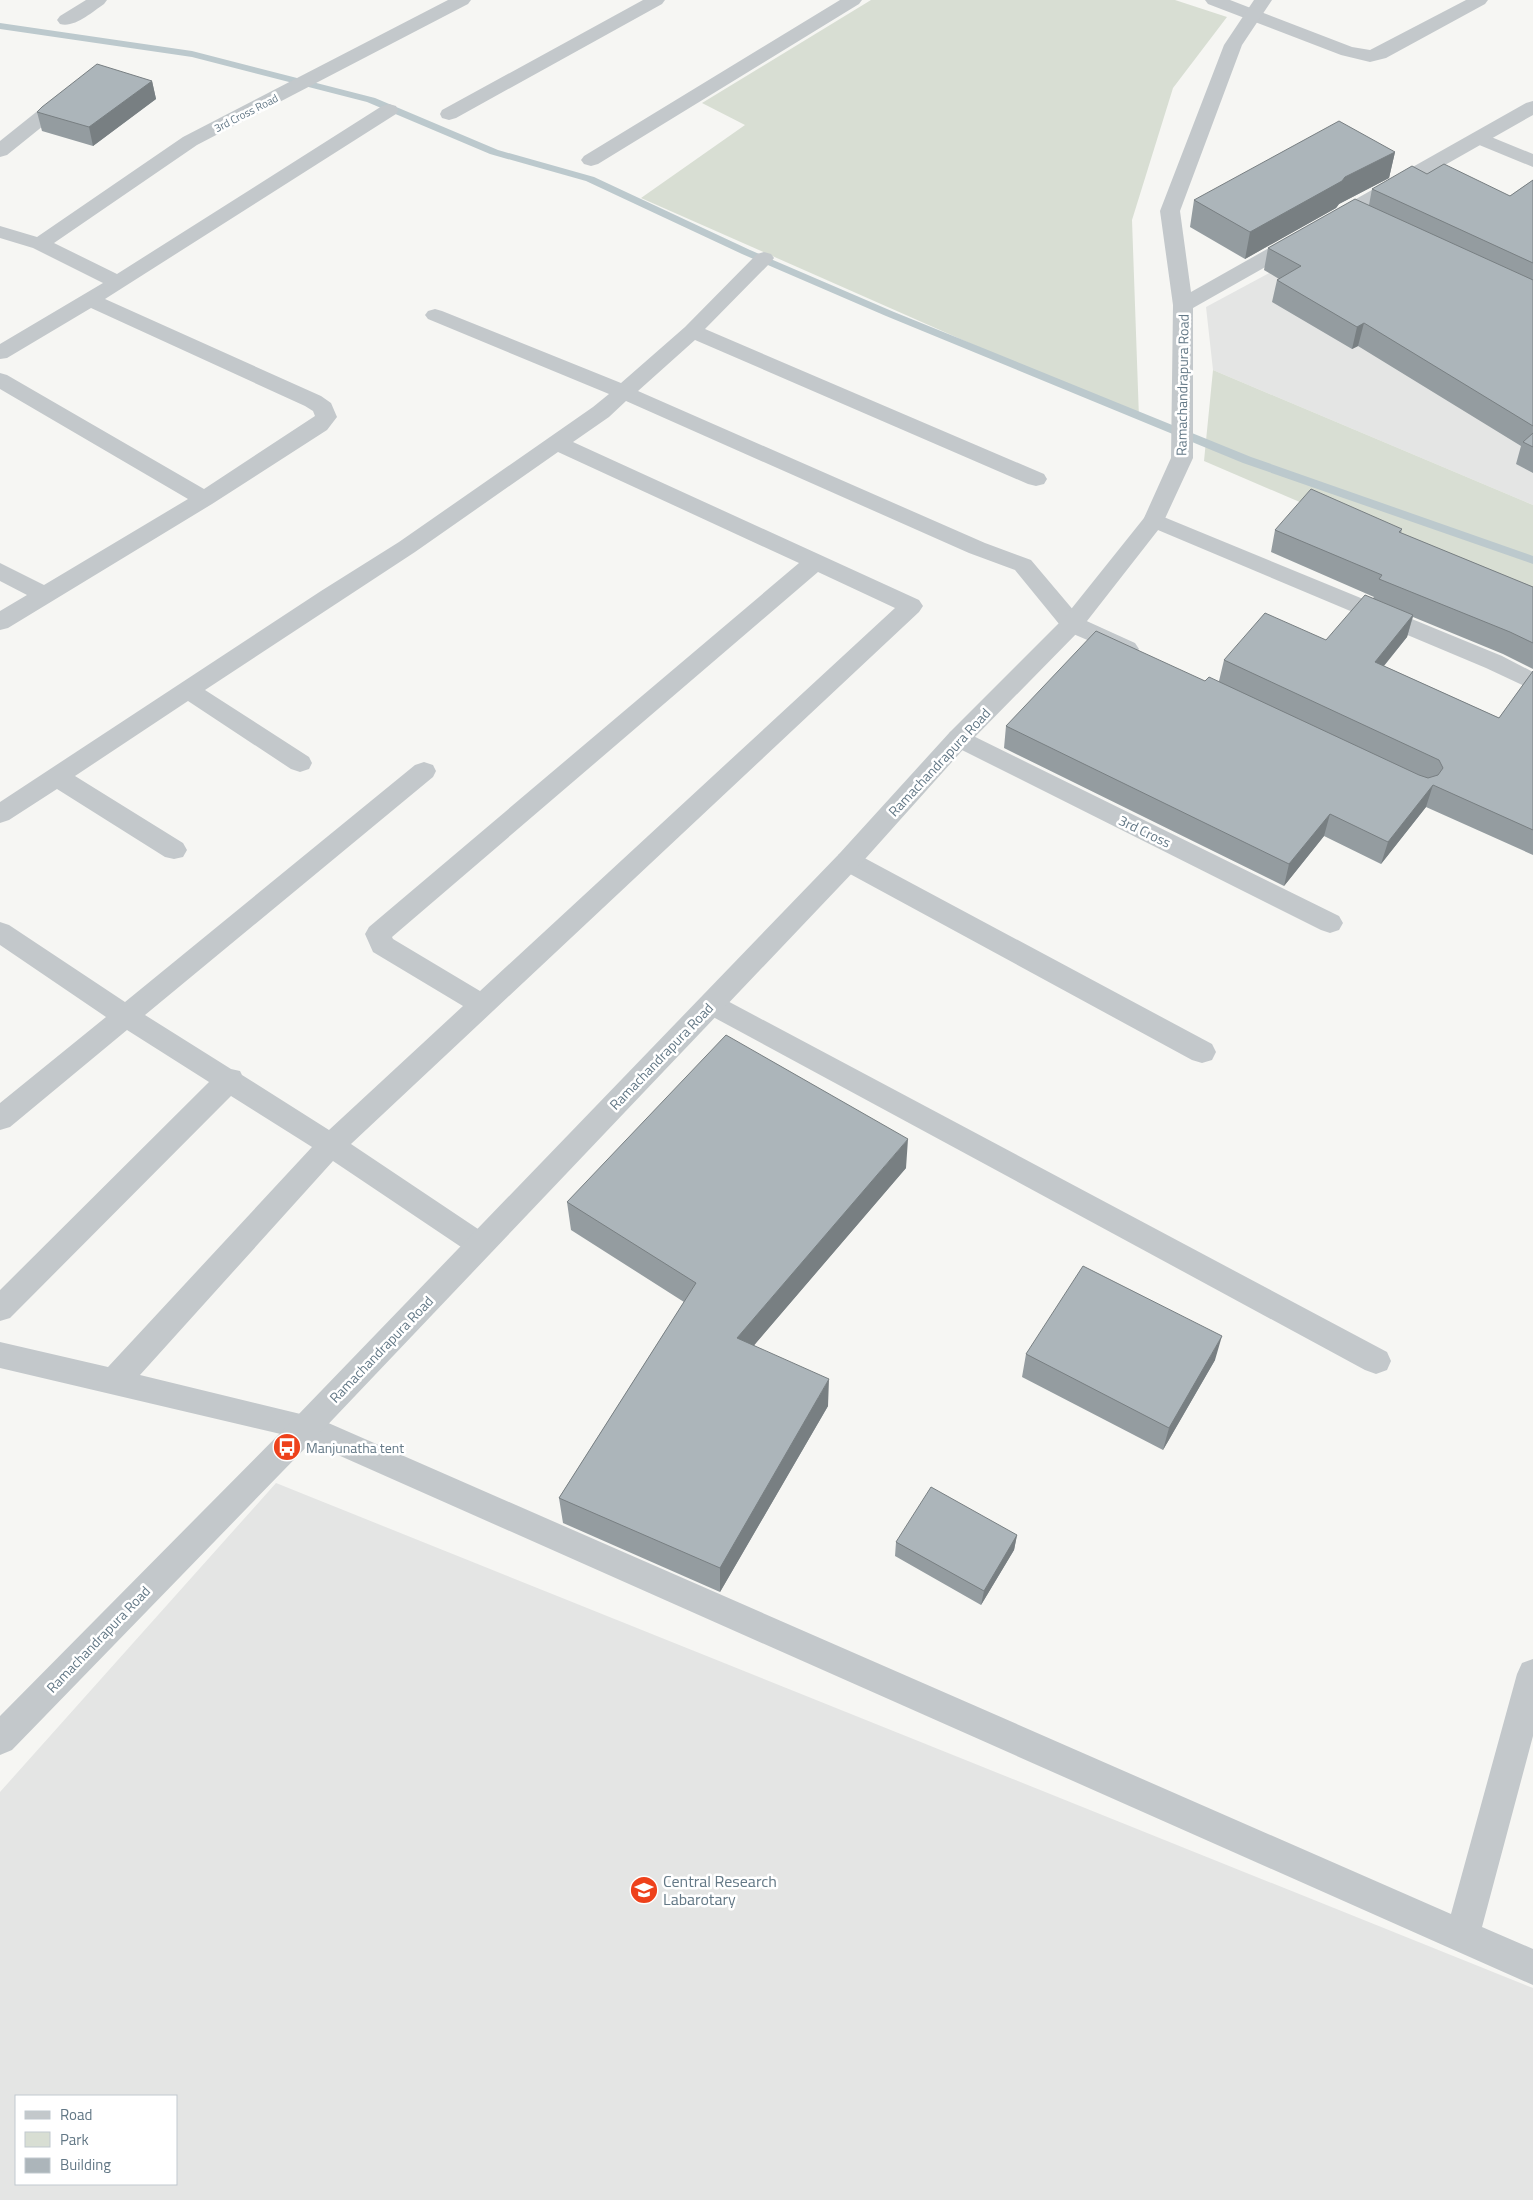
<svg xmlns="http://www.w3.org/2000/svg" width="1533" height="2200" font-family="'Titillium Web',sans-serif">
<rect width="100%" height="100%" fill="#f6f6f3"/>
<path fill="#e4e5e4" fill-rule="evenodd" d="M 1388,209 L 1533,218 L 1533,505 L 1213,370 L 1206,307 Z
M 276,1483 L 1533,1988 L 1533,2200 L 0,2200 L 0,1792 ZM 176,2096 L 176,2184 L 16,2184 L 16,2096 Z"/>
<path fill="#d8ded3" d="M 871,0 L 1175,0 L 1227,17 L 1173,88 L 1132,220 L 1139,418 L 641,198 L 745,125 L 702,103 Z
M 1213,370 L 1533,505 L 1533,602 L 1204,461 Z"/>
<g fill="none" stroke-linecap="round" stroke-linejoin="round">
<path fill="#bcc9cd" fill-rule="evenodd" d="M 0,23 L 192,51 L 375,98 L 498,150 L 594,177 L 750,250 L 894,312 L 1251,457 L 1533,556 L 1533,564 L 1243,463 L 886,316 L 742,254 L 586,181 L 490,154 L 367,102 L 192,57 L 0,29 Z"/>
<path fill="#c3c8cb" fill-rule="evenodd" d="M 86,0 L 107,0 L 104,4 C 92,12 75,28 60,24 L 57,20 L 60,16 Z
M 448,0 L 471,0 L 468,4 L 197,145 L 54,243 L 117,274 L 382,106 L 389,104 L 396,106 L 398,110 L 396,114 L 105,299 L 321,396 L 331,403 L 337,417 L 327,430 L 212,504 L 8,628 L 0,630 L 0,611 L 27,595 L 0,581 L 0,563 L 44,585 L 188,499 L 0,389 L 0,373 L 7,375 L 204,489 L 315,416 L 313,411 L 305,406 L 91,308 L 7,358 L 0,359 L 0,344 L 103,283 L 33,248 L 0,238 L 0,226 L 37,237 L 183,137 Z
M 643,0 L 665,0 L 662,4 L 456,118 L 449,120 L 442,118 L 440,114 L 442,110 Z
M 840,0 L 862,0 L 859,4 L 598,164 L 591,166 L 584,164 L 581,160 L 584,156 Z
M 1205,0 L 1230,0 L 1352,47 L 1370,50 L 1466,0 L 1488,0 L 1485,4 L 1386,58 L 1370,62 L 1341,55 L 1208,4 Z
M 67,91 L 74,93 L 76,97 L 74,101 L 7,155 L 0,157 L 0,141 L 60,93 Z
M 1479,132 L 1533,154 L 1533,167 L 1472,142 L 1469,138 L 1472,134 Z
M 764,252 L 771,254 L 774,258 L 771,262 L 705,329 L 1044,474 L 1047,479 L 1044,484 L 1036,486 L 1028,484 L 695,340 L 638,391 L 985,543 L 1031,560 L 1080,618 L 1135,643 L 1139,649 L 1135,655 L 1127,657 L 1064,630 L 1015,570 L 969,553 L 626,401 L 609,417 L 573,442 L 919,600 L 923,606 L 919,612 L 351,1144 L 490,1237 L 494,1245 L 490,1253 L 480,1257 L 470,1253 L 333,1161 L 140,1375 L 317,1418 L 1451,1914 L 1517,1674 L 1522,1663 L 1533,1659 L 1533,1736 L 1482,1927 L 1533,1949 L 1533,1985 L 302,1439 L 0,1368 L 0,1342 L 108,1367 L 312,1147 L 231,1096 L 10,1318 L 0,1321 L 0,1290 L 209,1082 L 127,1030 L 10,1127 L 0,1130 L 0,1103 L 106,1017 L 0,945 L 0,922 L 9,925 L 125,1002 L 415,765 L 424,762 L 433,765 L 436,771 L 433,777 L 145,1015 L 231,1069 L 240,1071 L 242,1075 L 329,1130 L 463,1006 L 373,952 L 365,934 L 369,927 L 799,563 L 558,452 L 415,552 L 205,690 L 309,757 L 312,763 L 309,769 L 300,772 L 291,769 L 188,701 L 75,776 L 183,843 L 187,850 L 183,857 L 174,859 L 165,857 L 57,789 L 9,820 L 0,823 L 0,802 L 321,591 L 399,542 L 593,407 L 609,394 L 428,319 L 425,315 L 428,311 L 435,309 L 442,311 L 621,383 L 685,327 L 757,254 ZM 818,572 L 895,608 L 480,991 L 393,939 L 392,937 Z
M 1154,513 L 1502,656 L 1533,672 L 1533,690 L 1486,668 L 1146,525 L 1143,520 L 1146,515 Z
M 959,729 L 1339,916 L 1343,923 L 1339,930 L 1330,933 L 1321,930 L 950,744 L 947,738 L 950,732 Z
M 848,852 L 857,854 L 1212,1044 L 1216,1052 L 1212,1060 L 1202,1063 L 1192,1060 L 839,868 L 835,861 L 839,854 Z
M 711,994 L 720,997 L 1387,1352 L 1391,1361 L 1387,1370 L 1376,1374 L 1365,1370 L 702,1011 L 698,1004 L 702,997 Z"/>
<path fill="#c3c8cb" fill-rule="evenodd" d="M 1254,0 L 1272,0 L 1242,45 L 1180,211 L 1191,292 L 1526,103 L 1533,101 L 1533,115 L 1193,308 L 1193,458 L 1162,525 L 1080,630 L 968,744 L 857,868 L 317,1436 L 12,1750 L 0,1755 L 0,1716 L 295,1418 L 839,854 L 950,732 L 1064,618 L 1144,518 L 1171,458 L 1173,305 L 1160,211 L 1224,45 Z"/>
</g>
<path fill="#949ca0" d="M 152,81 L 156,99 L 93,146 L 42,131 L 37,112 Z
M 1395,152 L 1389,178 L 1339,204 L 1336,208 L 1245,259 L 1190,227 L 1194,200 Z
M 1427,174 L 1510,196 L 1533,180 L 1533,473 L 1516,464 L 1521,446 L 1358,346 L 1352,349 L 1272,302 L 1277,280 L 1279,279 L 1264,270 L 1268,248 L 1369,205 L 1372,189 Z
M 1402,529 L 1401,533 L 1533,587 L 1533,669 L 1503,654 L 1413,617 L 1407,637 L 1384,666 L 1499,718 L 1533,671 L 1533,855 L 1426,807 L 1381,864 L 1324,836 L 1284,886 L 1004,748 L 1006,726 L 1205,681 L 1219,681 L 1224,660 L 1326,640 L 1373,598 L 1374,597 L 1271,552 L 1275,530 Z
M 906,1168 L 754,1345 L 828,1406 L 720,1592 L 563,1523 L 559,1498 L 684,1302 L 571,1230 L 567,1202 Z
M 1026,1354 L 1215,1360 L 1163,1450 L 1022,1377 Z
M 1017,1535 L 1014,1550 L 981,1605 L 895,1556 L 896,1542 Z"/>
<path fill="#787f82" d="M 152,81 L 156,99 L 93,146 L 89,127 Z
M 1395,152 L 1389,178 L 1339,204 L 1336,208 L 1245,259 L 1250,232 L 1345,177 Z
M 1364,323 L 1358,346 L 1352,349 L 1357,327 Z
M 1413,615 L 1407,637 L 1369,684 L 1375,662 Z
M 1433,785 L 1426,807 L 1381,864 L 1388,842 Z
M 1330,814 L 1324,836 L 1284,886 L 1289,864 Z
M 908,1139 L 906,1168 L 738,1364 L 737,1338 Z
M 1222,1336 L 1215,1360 L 1163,1450 L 1169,1428 Z
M 829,1379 L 828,1406 L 720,1592 L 720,1568 Z
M 1017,1535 L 1014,1550 L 981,1605 L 984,1591 Z"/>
<path fill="#acb5ba" stroke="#787f82" d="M 97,64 L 152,81 L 89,127 L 37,112 L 42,107 Z
M 1339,121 L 1395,152 L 1345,177 L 1342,181 L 1250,232 L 1194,200 Z
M 1444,164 L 1510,196 L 1533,180 L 1533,263 L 1372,189 L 1412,166 L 1427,174 Z
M 1355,199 L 1533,280 L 1533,426 L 1364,323 L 1357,327 L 1277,280 L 1301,266 L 1268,248 Z
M 1533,433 L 1533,447 L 1523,442 Z
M 1311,489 L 1402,529 L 1399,532 L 1533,587 L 1533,643 L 1510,632 L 1379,579 L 1382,575 L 1275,530 Z
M 1365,595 L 1413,615 L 1375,662 L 1499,718 L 1533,671 L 1533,830 L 1433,785 L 1388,842 L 1330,814 L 1289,864 L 1006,726 L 1096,631 L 1205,681 L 1209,677 L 1419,775 L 1428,778 L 1438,775 L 1443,768 L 1439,760 L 1224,660 L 1265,613 L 1326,640 Z
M 726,1035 L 908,1139 L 737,1338 L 829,1379 L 720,1568 L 559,1498 L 696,1283 L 567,1202 Z
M 1083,1266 L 1222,1336 L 1169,1428 L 1026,1354 Z
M 931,1487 L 1017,1535 L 984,1591 L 896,1542 Z"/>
<defs>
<symbol id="bus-disc" viewBox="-11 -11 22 22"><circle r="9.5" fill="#ee411b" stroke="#fff"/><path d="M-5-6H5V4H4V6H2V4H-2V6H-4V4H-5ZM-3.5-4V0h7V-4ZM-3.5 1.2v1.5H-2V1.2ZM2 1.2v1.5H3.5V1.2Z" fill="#fff"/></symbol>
<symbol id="university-disc" viewBox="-11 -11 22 22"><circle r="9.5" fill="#ee411b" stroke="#fff"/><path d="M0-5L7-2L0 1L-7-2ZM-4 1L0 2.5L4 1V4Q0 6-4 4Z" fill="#fff"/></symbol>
</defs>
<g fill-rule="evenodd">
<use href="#bus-disc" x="271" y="1431" width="32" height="32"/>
<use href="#university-disc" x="628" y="1874" width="32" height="32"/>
</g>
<g text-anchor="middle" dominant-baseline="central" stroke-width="5" stroke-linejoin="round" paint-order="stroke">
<g font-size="11" fill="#637886" stroke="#fff">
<text transform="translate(246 113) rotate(-27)">3rd Cross Road</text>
</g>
<g font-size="14" fill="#637886" stroke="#fff">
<text transform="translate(1182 385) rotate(-89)">Ramachandrapura Road</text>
<text transform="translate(939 762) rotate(-47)">Ramachandrapura Road</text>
<text transform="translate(1145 831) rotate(26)">3rd Cross</text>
<text transform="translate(661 1056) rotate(-46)">Ramachandrapura Road</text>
<text transform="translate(381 1349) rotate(-46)">Ramachandrapura Road</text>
<text transform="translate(98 1639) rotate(-46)">Ramachandrapura Road</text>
</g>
<g font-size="14" fill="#637886" stroke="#fff" text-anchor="start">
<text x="306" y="1447">Manjunatha tent</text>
</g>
<g font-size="16" fill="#637886" stroke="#fff" text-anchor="start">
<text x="663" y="1881">Central Research<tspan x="663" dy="18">Labarotary</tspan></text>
</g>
</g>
<rect x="15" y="2095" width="162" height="90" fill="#ffffff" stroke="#c1c9cf"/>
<rect x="25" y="2111" width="25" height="8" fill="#c3c8cb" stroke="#c1c9cf"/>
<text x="60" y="2120" font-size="15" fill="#637886">Road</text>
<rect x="25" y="2132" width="25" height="15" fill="#d8ded3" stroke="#c1c9cf"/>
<text x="60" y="2145" font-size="15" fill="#637886">Park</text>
<rect x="25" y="2158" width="25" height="15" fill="#acb5ba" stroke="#c1c9cf"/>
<text x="60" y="2170" font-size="15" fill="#637886">Building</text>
</svg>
